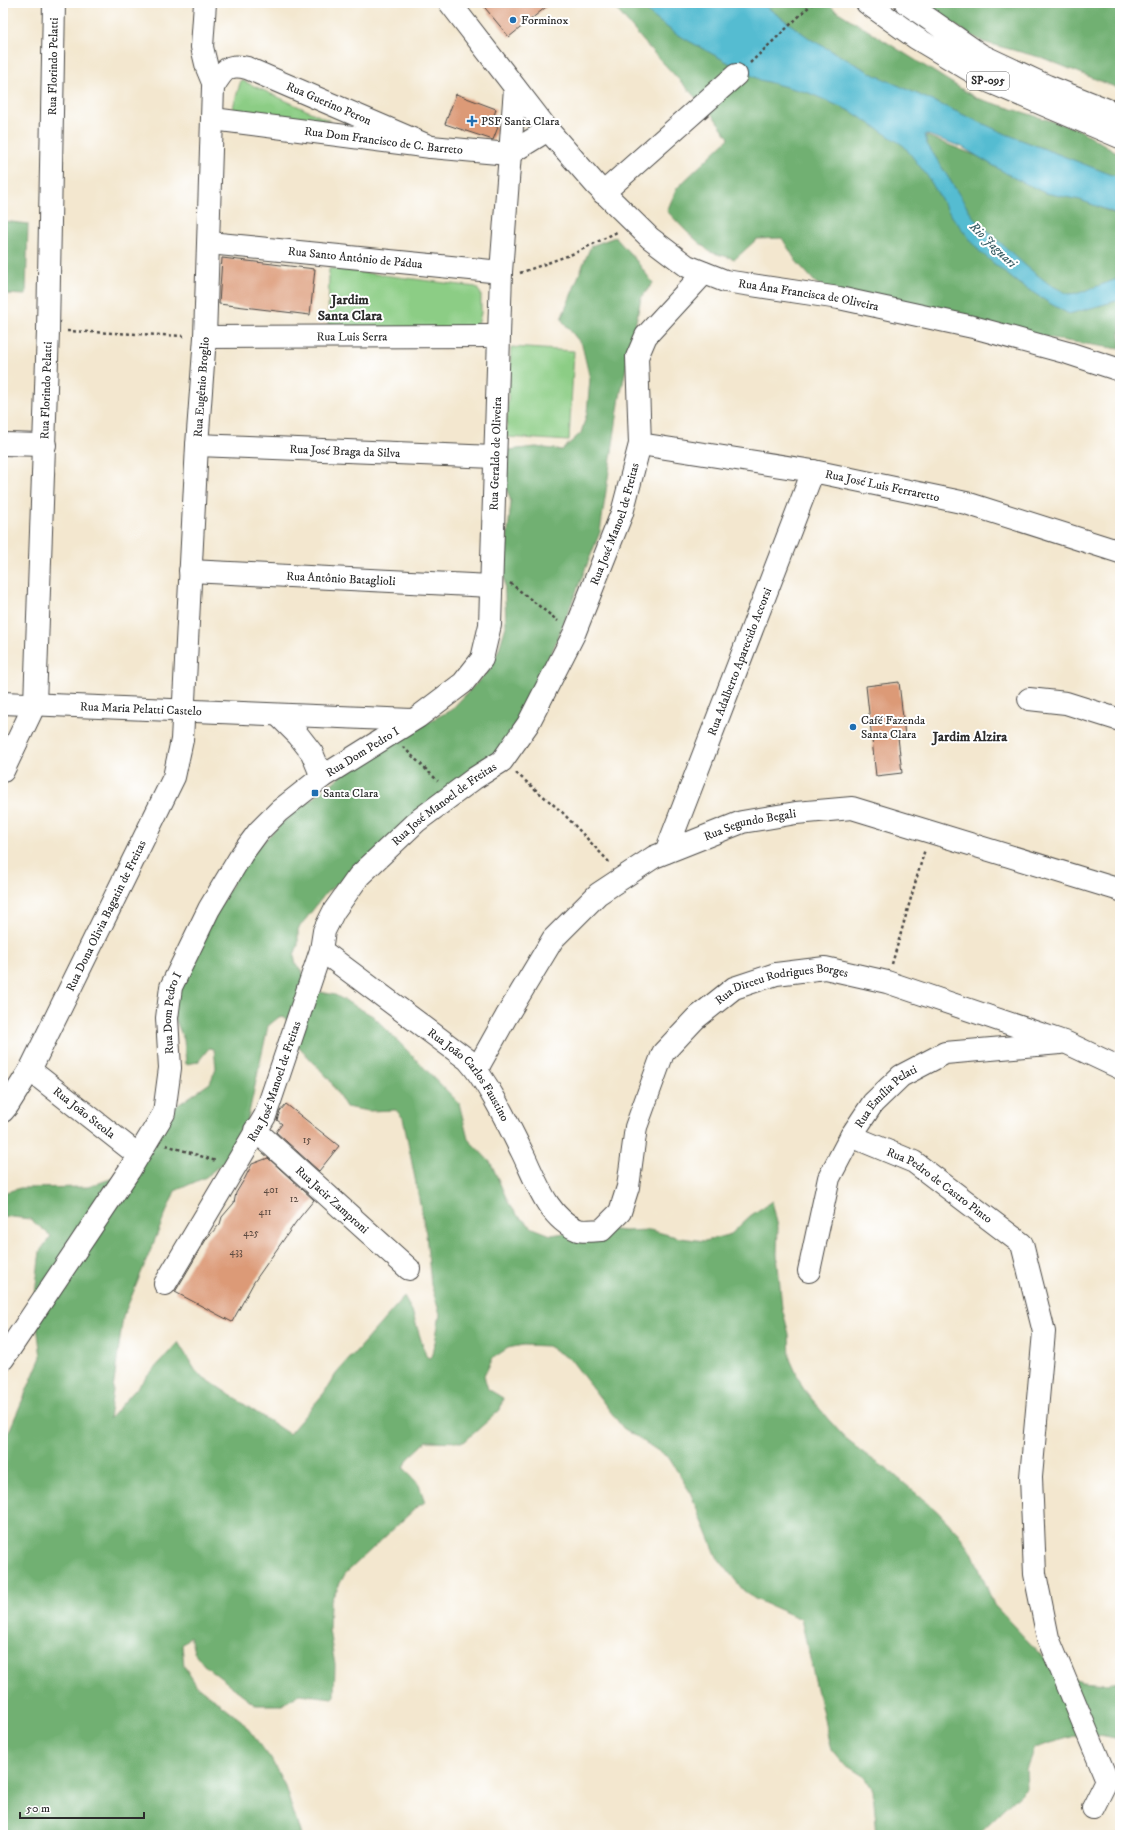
<svg xmlns="http://www.w3.org/2000/svg" width="1123" height="1838" font-family="'IM FELL DW Pica',serif">
<rect width="100%" height="100%" fill="#fff"/>
<filter id="ink" filterUnits="userSpaceOnUse"><feTurbulence type="fractalNoise" baseFrequency=".025" numOctaves="2"/><feDisplacementMap in="SourceGraphic" scale="8" xChannelSelector="R" yChannelSelector="G"/><feConvolveMatrix kernelMatrix="1 2 1 2 8 2 1 2 1" color-interpolation-filters="sRGB"/></filter>
<filter id="wash" filterUnits="userSpaceOnUse"><feTurbulence type="fractalNoise" baseFrequency=".012" numOctaves="4" result="noise"/><feDisplacementMap in="SourceGraphic" scale="16" xChannelSelector="R" yChannelSelector="G"/><feGaussianBlur stdDeviation="0.9" result="paint"/><feColorMatrix in="noise" values="0 0 0 0 0 0 0 0 0 0 0 0 0 0 0 0 0 1.4 0 .05"/><feComposite in="paint" operator="in"/></filter>
<g filter="url(#wash)">
<rect width="100%" height="100%" fill="#f3e7cf"/>
<path fill="#8ccd85" stroke="#5c7c58" d="M 241,80 L 330,121 L 231,114 Z
M 329,268 L 476,287 L 481,294 L 481,313 L 478,325 L 466,331 L 328,325 Z
M 511,347 L 574,351 L 569,441 L 506,437 Z"/>
<path fill="#71b072" stroke="#4e6e4e" fill-rule="evenodd" d="M 611,3 L 684,3 L 769,74 L 992,162 L 1120,216 L 1120,349 L 1066,341 L 839,293 L 816,283 L 796,261 L 782,238 L 757,239 L 735,259 L 710,252 L 687,232 L 667,211 L 677,188 L 729,138 L 714,117 L 651,50 Z
M 733,3 L 828,3 L 835,10 L 976,98 L 1078,129 L 1120,154 L 1120,193 L 818,69 Z
M 918,3 L 1105,3 L 1120,12 L 1120,89 L 1043,58 L 983,42 Z
M 3,221 L 28,224 L 26,295 L 3,294 Z
M 615,237 L 635,259 L 653,283 L 641,298 L 620,397 L 600,532 L 555,645 L 509,740 L 481,766 L 326,893 L 298,929 L 298,945 L 294,955 L 296,964 L 316,991 L 335,995 L 373,1016 L 459,1103 L 468,1139 L 491,1163 L 508,1202 L 518,1216 L 533,1228 L 551,1235 L 598,1228 L 624,1231 L 650,1230 L 680,1238 L 705,1241 L 731,1234 L 750,1216 L 772,1201 L 778,1227 L 777,1254 L 782,1308 L 789,1334 L 790,1359 L 803,1388 L 828,1419 L 848,1441 L 869,1457 L 891,1472 L 937,1511 L 957,1532 L 973,1554 L 994,1605 L 1055,1670 L 1081,1682 L 1108,1684 L 1120,1680 L 1120,1740 L 1085,1733 L 1034,1748 L 1026,1769 L 1027,1787 L 977,1835 L 877,1835 L 873,1790 L 865,1777 L 841,1762 L 831,1750 L 801,1619 L 755,1599 L 743,1590 L 717,1557 L 690,1492 L 669,1458 L 623,1428 L 571,1360 L 548,1346 L 523,1345 L 508,1348 L 493,1358 L 484,1376 L 488,1389 L 503,1398 L 500,1410 L 464,1442 L 427,1441 L 408,1459 L 404,1468 L 419,1485 L 425,1502 L 417,1507 L 345,1574 L 330,1602 L 329,1630 L 335,1665 L 334,1696 L 332,1698 L 300,1694 L 282,1705 L 256,1705 L 204,1665 L 194,1652 L 190,1636 L 182,1645 L 184,1666 L 197,1686 L 242,1721 L 271,1759 L 284,1784 L 301,1835 L 3,1835 L 3,1476 L 6,1475 L 4,1453 L 7,1436 L 41,1357 L 34,1302 L 40,1251 L 51,1236 L 30,1219 L 3,1216 L 3,1193 L 20,1188 L 88,1187 L 113,1178 L 172,1109 L 210,1083 L 216,1068 L 214,1049 L 209,1048 L 198,1062 L 186,1064 L 184,1040 L 173,1014 L 176,989 L 244,861 L 286,819 L 354,766 L 404,735 L 451,710 L 490,669 L 499,649 L 506,626 L 504,571 L 511,502 L 503,478 L 508,450 L 536,447 L 562,450 L 581,433 L 587,413 L 590,379 L 582,345 L 561,319 C 572,295 580,270 591,246 ZM 279,1017 L 286,1018 L 299,1047 L 329,1079 L 346,1107 L 368,1111 L 396,1110 L 403,1118 L 426,1234 L 431,1285 L 440,1314 L 433,1354 L 429,1358 L 426,1356 L 412,1311 L 404,1297 L 336,1374 L 324,1393 L 289,1434 L 197,1373 L 178,1342 L 109,1419 L 123,1317 L 175,1191 L 206,1177 L 232,1155 L 244,1136 L 268,1026 Z"/>
<path fill="#54bcd1" stroke="#40747e" d="M 640,3 L 761,3 L 812,40 L 873,74 L 1006,134 L 1120,178 L 1120,215 L 1080,200 L 1045,193 L 1014,178 L 962,147 L 925,134 L 927,144 L 974,218 L 1026,266 L 1049,284 L 1068,294 L 1079,293 L 1117,279 L 1120,276 L 1120,300 L 1069,314 L 1049,303 L 1014,280 L 980,252 L 950,214 L 928,177 L 904,146 L 852,112 L 809,93 L 760,80 L 676,34 L 652,16 Z"/>
<g id="blocks">
<path fill="#dc9a77" d="M 481,3 L 551,3 L 509,37 Z
M 456,94 L 496,109 L 494,116 L 498,118 L 495,126 L 498,127 L 493,140 L 445,124 Z
M 222,258 L 315,269 L 310,315 L 219,304 Z
M 899,682 L 905,736 L 898,737 L 902,773 L 876,776 L 866,686 Z
M 286,1104 L 339,1146 L 319,1171 L 276,1132 L 282,1124 L 277,1120 L 280,1111 Z
M 268,1158 L 314,1200 L 296,1222 L 254,1282 L 232,1322 L 175,1292 L 207,1238 L 220,1224 L 222,1217 L 234,1203 L 236,1193 L 245,1178 L 252,1164 Z"/>
</g>
</g>
<g filter="url(#ink)">
<use href="#blocks" fill-opacity="0" stroke="#494744" stroke-width="1"/>
<g fill="none" stroke-linecap="round" stroke-linejoin="round">
<defs>
<g id="minor">
<path d="M 205,3 L 202,47 L 207,68 L 214,85"/>
<path id="s1" d="M 450,3 L 548,130 L 597,186 L 650,238 L 687,266 L 725,281 L 839,298 L 973,327 L 1068,353 L 1120,370"/>
<path id="s2" d="M 213,119 L 431,147 L 509,154 L 548,130"/>
<path d="M 603,193 L 736,75"/>
<path id="s3" d="M 209,243 L 501,272"/>
<path id="s4" d="M 205,337 L 499,336"/>
<path d="M 3,444 L 45,445"/>
<path id="s5" d="M 640,444 L 813,471 L 966,503 L 1120,552"/>
<path id="s6" d="M 197,445 L 494,457"/>
<path id="s7" d="M 190,571 L 491,586"/>
<path d="M 1029,699 L 1066,703 L 1120,720"/>
<path id="s8" d="M 3,703 L 412,720"/>
<path d="M 278,715 L 298,735 L 312,753 L 322,777"/>
<path id="s9" d="M 3,771 L 35,704 L 48,331 L 54,3"/>
<path id="s10" d="M 666,852 L 813,471"/>
<path id="s11" d="M 321,950 L 468,1060 C 488,1082 508,1124 522,1152 C 535,1178 547,1218 578,1230 C 584,1232 595,1230 602,1230 L 620,1212 L 628,1187 L 636,1127 L 663,1053 L 695,1019 L 734,988 L 776,974 L 825,968 L 887,982 L 1067,1043 L 1120,1068"/>
<path id="s12" d="M 477,1069 L 506,1017 L 553,939 L 598,894 L 654,857 L 742,822 L 796,813 L 852,808 L 1120,890"/>
<path id="s13" d="M 30,1070 L 138,1155"/>
<path id="s14" d="M 3,1111 L 8,1105 L 30,1070 L 174,777 L 182,740 L 197,445 L 205,337 L 213,87 C 223,71 227,63 247,68 L 431,147"/>
<path id="s15" d="M 255,1130 L 409,1269"/>
<path id="s16" d="M 851,1136 L 914,1162 L 1022,1244 L 1044,1332 L 1031,1477 L 1035,1574 L 1048,1638 L 1107,1780 L 1093,1808"/>
<path id="s17" d="M 809,1271 L 829,1178 L 851,1136 L 873,1103 L 901,1076 L 945,1053 L 1060,1043"/>
<path id="s18" d="M 165,1284 L 265,1116 L 321,950 L 324,931 L 334,911 L 359,876 L 416,822 L 475,778 L 502,761 L 528,724 L 574,634 L 622,513 L 640,444 L 637,357 L 646,336 L 704,273"/>
<path id="s19" d="M 3,1359 L 129,1171 L 164,1113 L 170,1068 L 167,1018 L 171,987 L 209,909 L 242,854 L 259,831 L 279,811 L 322,777 L 418,717 L 463,683 L 482,659 L 490,625 L 501,272 L 515,88"/>
</g>
<path id="major" d="M 867,3 L 916,38 L 988,81 L 1120,137
M 906,3 L 981,55 L 1047,86 L 1120,115"/>
</defs>
<use href="#minor" stroke="#494744" stroke-width="24"/>
<use href="#major" stroke="#494744" stroke-width="24"/>
<path stroke="#494744" stroke-width="2.5" stroke-dasharray="3 3" stroke-linecap="butt" d="M 750,63 L 813,3
M 520,273 L 575,253 L 617,232
M 67,331 L 186,336
M 510,583 L 558,621
M 403,747 L 438,781
M 516,773 L 562,812 L 611,864
M 892,964 L 925,849
M 166,1145 L 216,1161"/>
<use href="#minor" stroke="#fff" stroke-width="22"/>
<use href="#major" stroke="#fff" stroke-width="22"/>
</g>
</g>
<g fill="#1f6fb2" stroke="#fff" stroke-width="1.5">
<circle cx="513" cy="20" r="4"/>
<path d="M470 115h4v4h4v4h-4v4h-4v-4h-4v-4h4z"/>
<circle cx="853" cy="727" r="4"/>
<rect x="311" y="789" width="8" height="8" rx="2"/>
</g>
<g text-anchor="middle" dominant-baseline="central" stroke-width="4" stroke-linejoin="round" paint-order="stroke">
<g font-size="10" fill="#57473e">
<text x="307" y="1140">15</text>
<text x="271" y="1190">401</text>
<text x="294" y="1199">12</text>
<text x="265" y="1212">411</text>
<text x="251" y="1233">425</text>
<text x="236" y="1252">433</text>
</g>
<rect fill="#fff" stroke="#6b6b6b" stroke-width="1" x="967" y="72" width="42" height="18" rx="3"/>
<g font-size="11" font-weight="bold" fill="#2b2b2b">
<text x="988" y="81">SP-095</text>
</g>
<g font-size="12" fill="#2b2b2b" stroke="#fff" text-anchor="start">
<text x="521" y="20">Forminox</text>
<text x="481" y="121">PSF Santa Clara</text>
<text x="861" y="720">Café Fazenda<tspan x="861" dy="14">Santa Clara</tspan></text>
<text x="323" y="793">Santa Clara</text>
</g>
<g font-size="12" fill="#2b2b2b" stroke="#fff">
<text stroke="none"><textPath href="#s9" startOffset="712">Rua Florindo Pelatti</textPath></text>
<text stroke="none"><textPath href="#s14" startOffset="1200">Rua Guerino Peron</textPath></text>
<text stroke="none"><textPath href="#s2" startOffset="172">Rua Dom Francisco de C. Barreto</textPath></text>
<text stroke="none"><textPath href="#s3" startOffset="147">Rua Santo Antônio de Pádua</textPath></text>
<text stroke="none"><textPath href="#s1" startOffset="481">Rua Ana Francisca de Oliveira</textPath></text>
<text stroke="none"><textPath href="#s4" startOffset="147">Rua Luis Serra</textPath></text>
<text stroke="none"><textPath href="#s14" startOffset="767">Rua Eugênio Broglio</textPath></text>
<text stroke="none"><textPath href="#s9" startOffset="388">Rua Florindo Pelatti</textPath></text>
<text stroke="none"><textPath href="#s6" startOffset="148">Rua José Braga da Silva</textPath></text>
<text stroke="none"><textPath href="#s19" startOffset="1090">Rua Geraldo de Oliveira</textPath></text>
<text stroke="none"><textPath href="#s5" startOffset="246">Rua José Luis Ferraretto</textPath></text>
<text stroke="none"><textPath href="#s18" startOffset="903">Rua José Manoel de Freitas</textPath></text>
<text stroke="none"><textPath href="#s7" startOffset="151">Rua Antônio Bataglioli</textPath></text>
<text stroke="none"><textPath href="#s10" startOffset="204">Rua Adalberto Aparecido Accorsi</textPath></text>
<text stroke="none"><textPath href="#s8" startOffset="138">Rua Maria Pelatti Castelo</textPath></text>
<text stroke="none"><textPath href="#s19" startOffset="731">Rua Dom Pedro I</textPath></text>
<text stroke="none"><textPath href="#s18" startOffset="567">Rua José Manoel de Freitas</textPath></text>
<text stroke="none"><textPath href="#s12" startOffset="383">Rua Segundo Begali</textPath></text>
<text stroke="none"><textPath href="#s14" startOffset="221">Rua Dona Olivia Bagatin de Freitas</textPath></text>
<text stroke="none"><textPath href="#s11" startOffset="748">Rua Dirceu Rodrigues Borges</textPath></text>
<text stroke="none"><textPath href="#s19" startOffset="395">Rua Dom Pedro I</textPath></text>
<text stroke="none"><textPath href="#s11" startOffset="195">Rua João Carlos Faustino</textPath></text>
<text stroke="none"><textPath href="#s18" startOffset="231">Rua José Manoel de Freitas</textPath></text>
<text stroke="none"><textPath href="#s17" startOffset="196">Rua Emília Pelati</textPath></text>
<text stroke="none"><textPath href="#s13" startOffset="69">Rua João Steola</textPath></text>
<text stroke="none"><textPath href="#s16" startOffset="102">Rua Pedro de Castro Pinto</textPath></text>
<text stroke="none"><textPath href="#s15" startOffset="104">Rua Jacir Zamproni</textPath></text>
</g>
<g font-size="13" font-style="italic" fill="#395e65" stroke="#fff">
<text transform="translate(993 245) rotate(44)">Rio Jaguari</text>
</g>
<g font-size="14" font-weight="bold" fill="#2b2b2b" stroke="#fff">
<text x="350" y="300">Jardim<tspan x="350" dy="16">Santa Clara</tspan></text>
<text x="970" y="737">Jardim Alzira</text>
</g>
</g>
<rect width="1123" height="1838" fill="none" stroke="#fff" stroke-width="16"/>
<path d="M20 1812v6h124v-6" fill="none" stroke="#2b2b2b" stroke-width="2"/>
<text x="26" y="1812" font-size="12" fill="#2b2b2b" stroke="#ffffff" stroke-width="3" paint-order="stroke">50 m</text>
</svg>
